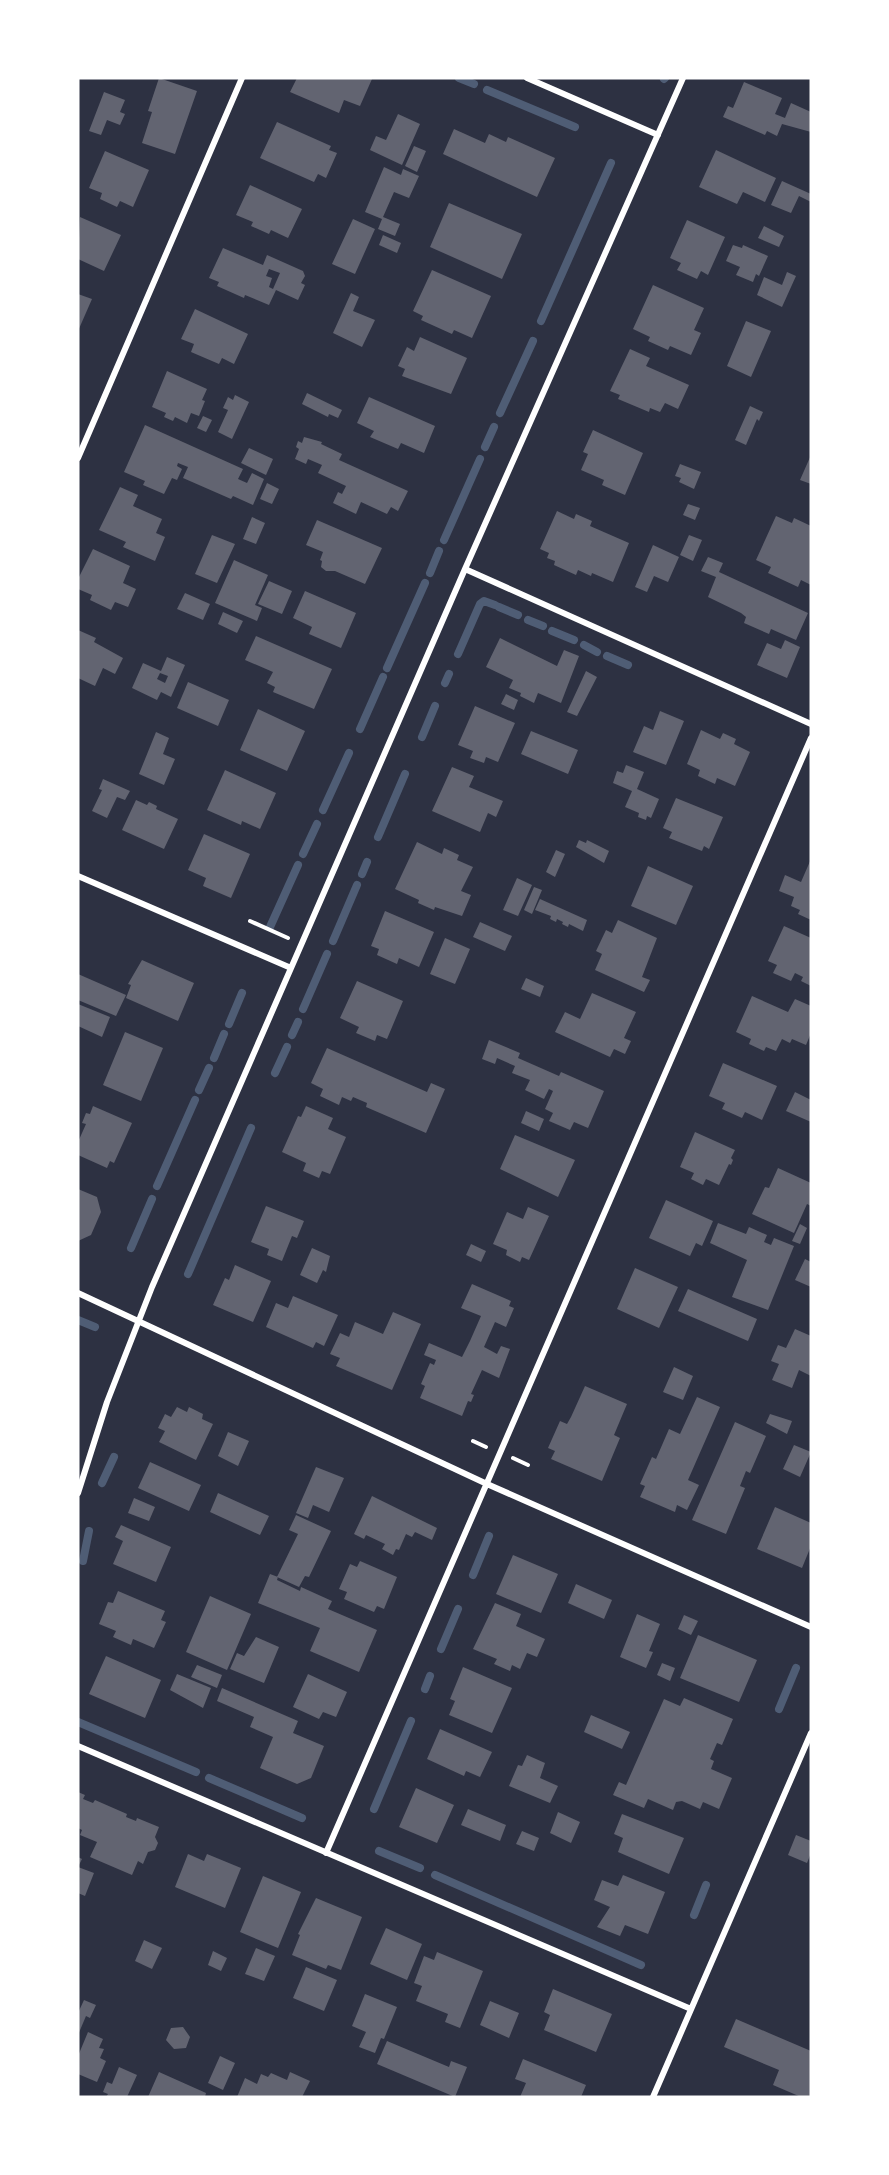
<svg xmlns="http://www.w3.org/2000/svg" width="889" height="2175" font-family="Barlow,sans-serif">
<rect width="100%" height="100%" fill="#2d3142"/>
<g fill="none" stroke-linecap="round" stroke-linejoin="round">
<path stroke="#4f5d75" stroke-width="8" d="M 459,78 L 474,84
M 664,79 L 665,78
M 487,90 L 575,127
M 541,321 L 611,163
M 500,413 L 533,341
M 485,447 L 494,427
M 444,540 L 480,459
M 430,573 L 439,551
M 499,607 L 518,615
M 528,620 L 543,626
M 552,631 L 574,640
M 584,645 L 597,652
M 458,654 L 480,604 L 484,601 L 495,605
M 607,656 L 628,665
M 387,668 L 425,583
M 445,683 L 449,674
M 360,729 L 383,677
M 422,737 L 435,706
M 323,810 L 349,753
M 378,837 L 405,774
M 303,854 L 317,824
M 362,874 L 367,862
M 270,927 L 298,865
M 333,941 L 357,885
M 303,1009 L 327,954
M 229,1024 L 242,993
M 292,1035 L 298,1022
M 214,1058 L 224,1034
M 275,1073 L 287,1047
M 199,1090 L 209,1068
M 157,1186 L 195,1100
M 131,1248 L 152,1199
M 188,1274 L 251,1128
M 78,1320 L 95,1327
M 102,1483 L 114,1457
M 83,1561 L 89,1531
M 473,1575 L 489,1536
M 441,1649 L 458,1609
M 425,1689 L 430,1676
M 779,1709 L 796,1668
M 78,1722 L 196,1772
M 209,1778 L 302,1818
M 374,1809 L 411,1721
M 379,1851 L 420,1868
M 435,1875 L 641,1965
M 694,1915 L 706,1885"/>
</g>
<path fill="#626471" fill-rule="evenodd" d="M 159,78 L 197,91 L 175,154 L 142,143 L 152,112 L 148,111 Z
M 297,78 L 370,78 L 372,79 L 360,106 L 344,100 L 339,113 L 290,92 Z
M 744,82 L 782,98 L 775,114 L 785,118 L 791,103 L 811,112 L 811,132 L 782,124 L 777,136 L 767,131 L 765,135 L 723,117 L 728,106 L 733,108 Z
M 104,92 L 125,100 L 120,112 L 125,114 L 120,125 L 107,120 L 101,135 L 89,131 Z
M 398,114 L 420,124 L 402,165 L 370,150 L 376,136 L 386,140 Z
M 277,122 L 331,146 L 329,150 L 337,153 L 326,178 L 318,174 L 314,182 L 260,158 Z
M 454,129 L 485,143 L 489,134 L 506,142 L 508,137 L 555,158 L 537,197 L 443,154 Z
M 414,146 L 426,151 L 417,172 L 405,166 Z
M 716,150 L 776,178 L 765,202 L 743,192 L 737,204 L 699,187 Z
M 105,151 L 149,170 L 133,207 L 120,201 L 117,207 L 100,199 L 102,193 L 89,188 Z
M 384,167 L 401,175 L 403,169 L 419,176 L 409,198 L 394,192 L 383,217 L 400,224 L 395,236 L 378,229 L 382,219 L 365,212 Z
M 782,181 L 811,194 L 811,202 L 799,196 L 791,213 L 771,205 Z
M 250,185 L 302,209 L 288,238 L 271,230 L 269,234 L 251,226 L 253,222 L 236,215 Z
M 449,203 L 522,234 L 502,279 L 430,247 Z
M 80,217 L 121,235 L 104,271 L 78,259 Z
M 353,219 L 375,229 L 355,274 L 332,264 Z
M 687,220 L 725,237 L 708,275 L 701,271 L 697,279 L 677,270 L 681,263 L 670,258 Z
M 764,226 L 784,236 L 779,247 L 758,238 Z
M 383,235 L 401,243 L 397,253 L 379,245 Z
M 733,245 L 742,248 L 743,245 L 768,256 L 759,276 L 756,274 L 753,282 L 736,275 L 740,267 L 726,261 Z
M 223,248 L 263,265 L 267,255 L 303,271 L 305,276 L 301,283 L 305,285 L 298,300 L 276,290 L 269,305 L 245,295 L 244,298 L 217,286 L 219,282 L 209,278 ZM 269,269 L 280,273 L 273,289 L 269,287 L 272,278 L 266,276 Z
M 432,270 L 491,296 L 472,338 L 454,330 L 452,334 L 421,320 L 423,316 L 413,311 Z
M 787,272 L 796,276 L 782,307 L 757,295 L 764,277 L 782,285 Z
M 653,285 L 704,308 L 694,330 L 701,333 L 691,355 L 670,346 L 668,350 L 648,341 L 650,337 L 633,329 Z
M 351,293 L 359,297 L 353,311 L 375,320 L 362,347 L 333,333 Z
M 78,294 L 92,299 L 78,331 Z
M 195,309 L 248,334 L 234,364 L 222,358 L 219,364 L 191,352 L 194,344 L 181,339 Z
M 746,321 L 771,331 L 751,377 L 727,366 Z
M 420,337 L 467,358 L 451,394 L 402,376 L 405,369 L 398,366 L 407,347 L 414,351 Z
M 630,349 L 650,358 L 646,366 L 689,385 L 678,409 L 665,403 L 660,412 L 650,408 L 649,412 L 618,399 L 620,395 L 610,391 Z
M 167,371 L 207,389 L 202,400 L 205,401 L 199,416 L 191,413 L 187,423 L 175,417 L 173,421 L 164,417 L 166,413 L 152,407 Z
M 307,393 L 342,410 L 338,418 L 329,414 L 328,417 L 302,404 Z
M 235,395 L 249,402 L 232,439 L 218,432 L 228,410 L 223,408 L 228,397 L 233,400 Z
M 369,397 L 435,426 L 424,453 L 401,443 L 398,449 L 370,437 L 374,431 L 357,423 Z
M 750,406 L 763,412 L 759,421 L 757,419 L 746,445 L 735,440 Z
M 203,416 L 212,420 L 206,432 L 197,428 Z
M 145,425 L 243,469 L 238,479 L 247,483 L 252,473 L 264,479 L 253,505 L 233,496 L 231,499 L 183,478 L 188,467 L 178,463 L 177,466 L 182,469 L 177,480 L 172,478 L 164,494 L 143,485 L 145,481 L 124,472 Z
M 593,430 L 643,453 L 625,495 L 602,485 L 604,480 L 581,470 L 588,454 L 583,452 Z
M 304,437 L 322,442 L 321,444 L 342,454 L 339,460 L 408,491 L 398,511 L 391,507 L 387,514 L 361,502 L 356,514 L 333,503 L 338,492 L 342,494 L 346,486 L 318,473 L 322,465 L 308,459 L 306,464 L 295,459 L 299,449 L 296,447 L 298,441 L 302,443 Z
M 249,448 L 273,459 L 266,475 L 241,463 Z
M 811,455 L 811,484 L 800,480 Z
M 680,464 L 701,472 L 694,489 L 679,482 L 681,478 L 675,476 Z
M 267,483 L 279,489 L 272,504 L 260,499 Z
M 120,487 L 138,495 L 133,506 L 162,519 L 156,533 L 165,537 L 155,561 L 123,547 L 126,542 L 99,530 Z
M 688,504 L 700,508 L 695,520 L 683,515 Z
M 557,511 L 574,519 L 576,514 L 592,521 L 590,526 L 629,543 L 613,582 L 592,573 L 591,576 L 578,570 L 576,575 L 554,565 L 555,561 L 547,558 L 549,553 L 540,549 Z
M 776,516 L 792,523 L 794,518 L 811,526 L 811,585 L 801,580 L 798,587 L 768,573 L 771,567 L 756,560 Z
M 252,517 L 265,523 L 256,544 L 243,539 Z
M 317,520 L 382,548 L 365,584 L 335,571 L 326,571 L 321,567 L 322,561 L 320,560 L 323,552 L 306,545 Z
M 212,535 L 235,544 L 217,583 L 195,574 Z
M 689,535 L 702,540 L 693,561 L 680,555 Z
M 653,545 L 679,557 L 668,582 L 654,576 L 647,592 L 635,587 Z
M 93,549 L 130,566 L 123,583 L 136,589 L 128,607 L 115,602 L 111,610 L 90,600 L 92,595 L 78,589 L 78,579 Z
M 708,557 L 723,563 L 719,572 L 808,613 L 796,640 L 771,629 L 769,634 L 744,623 L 746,617 L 741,613 L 708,597 L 716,577 L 701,571 Z
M 234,560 L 268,575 L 255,605 L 262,608 L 257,621 L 215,603 Z
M 269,581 L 292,591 L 282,614 L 258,604 Z
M 305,591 L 356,613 L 341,648 L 309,634 L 312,627 L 293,618 Z
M 185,593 L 210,604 L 203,620 L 177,609 Z
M 223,612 L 243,621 L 237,633 L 218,624 Z
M 78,630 L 96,638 L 94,642 L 123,658 L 115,674 L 103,668 L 95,686 L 78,678 Z
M 256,636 L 332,669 L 314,709 L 273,692 L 275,687 L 267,683 L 273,672 L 245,660 Z
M 500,638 L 557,666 L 564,650 L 579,656 L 561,703 L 538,693 L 534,703 L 520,696 L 521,693 L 509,688 L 513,680 L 486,667 Z
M 785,640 L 800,647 L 787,678 L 757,665 L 767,643 L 781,649 Z
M 167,657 L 185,665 L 171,697 L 161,692 L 157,700 L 132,688 L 143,663 L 161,671 ZM 160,673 L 168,676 L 165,683 L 157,679 Z
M 586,671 L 597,677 L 577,716 L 567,712 Z
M 188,682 L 229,700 L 218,726 L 177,708 Z
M 506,694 L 518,700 L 514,710 L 501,704 Z
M 475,706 L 515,723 L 498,762 L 486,757 L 484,763 L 470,758 L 473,751 L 458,745 Z
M 258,709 L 305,731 L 287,771 L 240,750 Z
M 660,711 L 684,721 L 666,765 L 633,752 L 644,726 L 653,730 Z
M 701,730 L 720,739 L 723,733 L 736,739 L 734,744 L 750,752 L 735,786 L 717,778 L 715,784 L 698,776 L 700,770 L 687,764 Z
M 531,731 L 578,750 L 568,774 L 521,754 Z
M 156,732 L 169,738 L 163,754 L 175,759 L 164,785 L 139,774 Z
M 626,765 L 644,772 L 637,789 L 659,799 L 651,818 L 647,816 L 646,820 L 638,817 L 639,813 L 625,807 L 632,791 L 613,783 L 617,771 L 623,773 Z
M 452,767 L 474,776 L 469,787 L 503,801 L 496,817 L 488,813 L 480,832 L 432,811 Z
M 225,770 L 276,793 L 260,829 L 242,821 L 241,825 L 207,810 Z
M 103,779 L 130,791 L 125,800 L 117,797 L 107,818 L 92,811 L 102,790 L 99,789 Z
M 676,798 L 723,817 L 709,849 L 704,846 L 702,851 L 669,838 L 672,832 L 663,828 Z
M 136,800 L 147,805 L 149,802 L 157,806 L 156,809 L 178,819 L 164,849 L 122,830 Z
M 204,834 L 250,854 L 231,898 L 203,886 L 206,878 L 188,870 Z
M 579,840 L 586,843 L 587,840 L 609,851 L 604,863 L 576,847 Z
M 417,842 L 442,854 L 444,848 L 459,855 L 457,860 L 473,867 L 461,891 L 471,895 L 462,916 L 435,907 L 434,910 L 418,903 L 419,900 L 395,889 Z
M 556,850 L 565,854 L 555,877 L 546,872 Z
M 811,859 L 811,920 L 798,914 L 800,910 L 791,906 L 794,897 L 779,891 L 785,875 L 801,882 Z
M 648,866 L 693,886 L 676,925 L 631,906 Z
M 517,878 L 532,885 L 518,916 L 503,910 Z
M 534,887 L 542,890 L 532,914 L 524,910 Z
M 540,899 L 587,920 L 583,931 L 569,924 L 568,927 L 562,924 L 563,922 L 557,919 L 556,922 L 550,919 L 551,916 L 535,910 Z
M 385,911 L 434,932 L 419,967 L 399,958 L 397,964 L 377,955 L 379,949 L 371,946 Z
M 618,920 L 657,938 L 642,977 L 650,980 L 644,992 L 595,970 L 602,954 L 596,951 L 606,930 L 612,933 Z
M 480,922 L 512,936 L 505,951 L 473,937 Z
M 784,926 L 811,938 L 811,986 L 801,981 L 803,977 L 795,973 L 791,981 L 773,973 L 777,965 L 768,961 Z
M 445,938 L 470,949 L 455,984 L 430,974 Z
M 142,960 L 194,983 L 178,1021 L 126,998 L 131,985 L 128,984 Z
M 78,974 L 126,995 L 116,1016 L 78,1000 Z
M 526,978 L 544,986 L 540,997 L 521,989 Z
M 357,981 L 403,1001 L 387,1039 L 377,1035 L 375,1041 L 356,1033 L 359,1027 L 340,1018 Z
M 592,993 L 636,1012 L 624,1038 L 631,1041 L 625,1054 L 614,1049 L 610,1057 L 555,1032 L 565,1012 L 580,1019 Z
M 752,996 L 788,1012 L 795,999 L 811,1006 L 811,1033 L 806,1045 L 792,1039 L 790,1043 L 782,1039 L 776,1051 L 766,1047 L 764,1051 L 749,1044 L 751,1039 L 736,1032 Z
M 78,1004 L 110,1017 L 102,1037 L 78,1026 Z
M 125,1032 L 163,1048 L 141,1101 L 103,1085 Z
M 489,1040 L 520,1053 L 518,1058 L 559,1076 L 561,1072 L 604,1091 L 588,1128 L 574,1122 L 570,1130 L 549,1121 L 553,1113 L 545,1109 L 553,1091 L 549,1089 L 544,1099 L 525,1090 L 530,1080 L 512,1073 L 515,1066 L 497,1058 L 495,1064 L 482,1059 Z
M 327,1048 L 427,1092 L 431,1083 L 445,1089 L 426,1133 L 366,1107 L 367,1103 L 353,1097 L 351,1101 L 342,1097 L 339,1105 L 320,1096 L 323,1089 L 311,1083 Z
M 723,1063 L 777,1086 L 762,1120 L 745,1112 L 742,1118 L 722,1109 L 725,1103 L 709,1096 Z
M 795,1092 L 811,1100 L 811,1122 L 786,1111 Z
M 93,1106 L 132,1123 L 114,1163 L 110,1161 L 107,1168 L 78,1155 L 78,1142 L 86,1124 L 82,1123 L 86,1113 L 90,1114 Z
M 306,1106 L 333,1118 L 328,1129 L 346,1137 L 330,1174 L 322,1171 L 319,1178 L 303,1171 L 306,1163 L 282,1152 L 298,1116 L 301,1117 Z
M 526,1111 L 544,1119 L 539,1131 L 521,1123 Z
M 695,1132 L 735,1150 L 731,1158 L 733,1160 L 731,1165 L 729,1164 L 719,1185 L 706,1179 L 703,1185 L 691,1179 L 694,1173 L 680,1167 Z
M 515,1135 L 575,1160 L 558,1197 L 500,1169 Z
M 778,1168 L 811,1183 L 811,1206 L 807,1204 L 794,1233 L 752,1214 L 765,1187 L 769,1188 Z
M 78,1189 L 97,1197 L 101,1212 L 91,1235 L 78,1241 Z
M 666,1200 L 713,1221 L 702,1246 L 696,1243 L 690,1256 L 649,1238 Z
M 266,1206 L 304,1221 L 297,1238 L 292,1236 L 282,1261 L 267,1255 L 269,1249 L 251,1242 Z
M 528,1207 L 549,1216 L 529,1260 L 522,1257 L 520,1262 L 506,1255 L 507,1250 L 493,1244 L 507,1212 L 523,1219 Z
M 718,1223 L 746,1234 L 749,1227 L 767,1235 L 764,1242 L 771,1245 L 774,1238 L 794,1246 L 768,1310 L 732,1297 L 747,1260 L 710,1243 Z
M 800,1224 L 807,1228 L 800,1244 L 792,1241 Z
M 471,1244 L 486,1251 L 481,1262 L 466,1255 Z
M 312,1248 L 330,1256 L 326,1272 L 323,1270 L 317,1283 L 300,1275 Z
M 805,1259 L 811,1262 L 811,1287 L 795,1280 Z
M 235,1265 L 271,1281 L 253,1322 L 213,1305 L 225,1278 L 229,1280 Z
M 635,1268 L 678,1287 L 659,1328 L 617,1309 Z
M 472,1284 L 511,1301 L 509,1306 L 514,1308 L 506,1327 L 495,1322 L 484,1347 L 497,1354 L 501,1346 L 510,1349 L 499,1378 L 482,1370 L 471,1394 L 474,1395 L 471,1402 L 468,1401 L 462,1416 L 420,1398 L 425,1386 L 421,1384 L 430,1363 L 434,1365 L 436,1360 L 424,1355 L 429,1343 L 462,1357 L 470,1341 L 481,1316 L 461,1308 Z
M 688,1289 L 757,1319 L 748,1341 L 678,1311 Z
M 293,1296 L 338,1315 L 324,1346 L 316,1342 L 313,1348 L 266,1327 L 276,1303 L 288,1308 Z
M 393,1312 L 421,1324 L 392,1390 L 336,1366 L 340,1358 L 330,1354 L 340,1333 L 349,1337 L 355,1322 L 383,1334 Z
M 795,1329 L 811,1336 L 811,1376 L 799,1370 L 792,1388 L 772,1380 L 779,1364 L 771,1361 L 778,1345 L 786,1348 Z
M 674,1367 L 693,1376 L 683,1400 L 663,1392 Z
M 585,1386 L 627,1404 L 614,1435 L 620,1438 L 602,1481 L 551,1459 L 555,1451 L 548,1448 L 560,1421 L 567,1424 L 571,1417 Z
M 697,1397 L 720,1407 L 688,1480 L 699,1485 L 687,1510 L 677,1505 L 675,1512 L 640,1497 L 645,1486 L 640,1484 L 652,1457 L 656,1459 L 669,1429 L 680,1434 Z
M 177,1407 L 187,1412 L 189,1407 L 203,1414 L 202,1419 L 213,1424 L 196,1460 L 159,1442 L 165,1431 L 158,1428 L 165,1414 L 171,1417 Z
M 770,1414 L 792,1421 L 787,1434 L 766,1423 Z
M 735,1422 L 766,1436 L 750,1473 L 746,1471 L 740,1486 L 745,1488 L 726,1534 L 692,1520 Z
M 228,1432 L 249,1441 L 238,1466 L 218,1456 Z
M 794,1445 L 811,1452 L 800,1477 L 783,1469 Z
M 150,1462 L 201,1485 L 189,1511 L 138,1488 Z
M 316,1467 L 344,1478 L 329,1512 L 313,1505 L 308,1518 L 296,1513 Z
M 218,1493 L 269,1516 L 260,1535 L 210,1512 Z
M 372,1496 L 437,1528 L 432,1540 L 415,1532 L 412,1537 L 406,1534 L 399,1550 L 396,1549 L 393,1555 L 382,1549 L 385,1544 L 366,1535 L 364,1539 L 354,1534 Z
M 134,1498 L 155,1507 L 149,1521 L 128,1513 Z
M 775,1507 L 811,1523 L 811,1546 L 802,1568 L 757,1549 Z
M 296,1515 L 331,1531 L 309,1577 L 305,1576 L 299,1587 L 277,1577 L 298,1534 L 289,1530 Z
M 121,1525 L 171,1547 L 156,1582 L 113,1564 L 123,1541 L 115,1537 Z
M 513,1555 L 558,1574 L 541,1613 L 496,1594 Z
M 360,1561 L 397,1577 L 384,1609 L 377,1606 L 374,1612 L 344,1599 L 347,1592 L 339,1589 L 350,1564 L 357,1567 Z
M 270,1574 L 278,1577 L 277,1580 L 300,1591 L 301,1587 L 332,1601 L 328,1609 L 377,1630 L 359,1672 L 310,1651 L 320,1628 L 258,1603 Z
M 576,1584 L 612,1600 L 604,1619 L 568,1603 Z
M 118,1591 L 165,1611 L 161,1620 L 166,1622 L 154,1648 L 133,1639 L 131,1645 L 113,1637 L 116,1631 L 99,1624 L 108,1602 L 113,1603 Z
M 210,1596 L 251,1614 L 227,1670 L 186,1652 Z
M 495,1603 L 521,1614 L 516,1626 L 545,1639 L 537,1657 L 527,1653 L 520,1669 L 512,1665 L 510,1671 L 494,1664 L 497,1659 L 473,1649 Z
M 637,1614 L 660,1624 L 649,1651 L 653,1652 L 646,1668 L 620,1657 Z
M 684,1615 L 698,1621 L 691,1635 L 678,1629 Z
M 698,1635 L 757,1660 L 739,1702 L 680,1678 Z
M 256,1637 L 279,1647 L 264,1683 L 230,1669 L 237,1653 L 244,1656 Z
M 106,1656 L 161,1680 L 145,1718 L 89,1694 Z
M 662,1663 L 675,1668 L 670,1681 L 657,1675 Z
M 197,1665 L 222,1675 L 217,1688 L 191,1677 Z
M 463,1667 L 512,1688 L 492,1733 L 449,1715 L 455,1701 L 450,1699 Z
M 177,1674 L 211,1688 L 203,1708 L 170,1690 Z
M 308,1674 L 347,1692 L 336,1717 L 323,1712 L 319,1719 L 293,1707 Z
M 222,1688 L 298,1721 L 293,1733 L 324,1746 L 311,1778 L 297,1784 L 260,1768 L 273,1737 L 250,1727 L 254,1717 L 217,1701 Z
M 684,1698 L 733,1719 L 722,1745 L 717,1743 L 710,1759 L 714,1761 L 711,1769 L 732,1778 L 719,1809 L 703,1802 L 700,1809 L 682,1801 L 676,1802 L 673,1810 L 648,1799 L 644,1808 L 613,1795 L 619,1782 L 626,1785 L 664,1699 L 680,1706 Z
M 591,1715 L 630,1732 L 622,1749 L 584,1732 Z
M 440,1729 L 492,1752 L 480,1777 L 466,1771 L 464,1776 L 427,1759 Z
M 527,1755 L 545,1763 L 540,1778 L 558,1786 L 550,1803 L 509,1786 L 518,1765 L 522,1766 Z
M 416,1788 L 454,1805 L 437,1843 L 399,1827 Z
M 78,1792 L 85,1795 L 83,1799 L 93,1803 L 95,1800 L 127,1814 L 126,1817 L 136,1821 L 137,1818 L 159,1827 L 155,1837 L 158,1843 L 155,1850 L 148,1852 L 143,1864 L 138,1861 L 132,1875 L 90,1857 L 97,1842 L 80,1835 L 82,1830 L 78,1828 Z
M 468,1809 L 506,1825 L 500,1841 L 461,1825 Z
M 558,1812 L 580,1822 L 571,1843 L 550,1833 Z
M 622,1814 L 684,1838 L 669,1874 L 618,1852 L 623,1838 L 614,1834 Z
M 522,1831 L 539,1838 L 534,1851 L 516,1844 Z
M 796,1835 L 811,1841 L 811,1853 L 807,1863 L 788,1855 Z
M 188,1854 L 204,1861 L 207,1854 L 241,1868 L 225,1908 L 175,1887 Z
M 78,1857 L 82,1859 L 78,1867 L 94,1873 L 85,1896 L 78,1893 Z
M 623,1875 L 665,1892 L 648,1934 L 625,1925 L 620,1936 L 597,1927 L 610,1907 L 594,1900 L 602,1880 L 618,1886 Z
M 263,1876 L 301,1892 L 278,1948 L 240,1932 Z
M 316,1898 L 362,1917 L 341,1970 L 328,1965 L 326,1969 L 292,1955 L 300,1935 L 298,1934 Z
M 386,1928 L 422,1944 L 407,1980 L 370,1964 Z
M 144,1940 L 162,1948 L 152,1969 L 135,1961 Z
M 256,1948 L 275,1956 L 264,1981 L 245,1974 Z
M 213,1951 L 227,1958 L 221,1971 L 208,1965 Z
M 437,1952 L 483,1971 L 460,2028 L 445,2022 L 448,2014 L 416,2001 L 422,1986 L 414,1983 L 424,1956 L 434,1960 Z
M 306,1967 L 337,1980 L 324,2011 L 293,1998 Z
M 553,1989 L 612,2014 L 596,2052 L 544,2030 L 550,2015 L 544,2012 Z
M 365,1994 L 397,2007 L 384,2039 L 381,2038 L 375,2053 L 359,2047 L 366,2032 L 352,2026 Z
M 84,2000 L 96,2005 L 90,2018 L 86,2016 L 78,2035 L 78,2013 Z
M 490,2001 L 519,2013 L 509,2038 L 480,2025 Z
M 736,2019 L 811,2051 L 811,2097 L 801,2097 L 773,2085 L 779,2070 L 724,2047 Z
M 183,2027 L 190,2037 L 186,2048 L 174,2049 L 166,2040 L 171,2028 Z
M 88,2032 L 103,2039 L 99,2048 L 104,2049 L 100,2058 L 106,2061 L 97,2082 L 78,2074 L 78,2056 Z
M 387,2041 L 449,2067 L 451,2061 L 467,2067 L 455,2097 L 377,2064 Z
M 220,2056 L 235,2063 L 223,2090 L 208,2083 Z
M 523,2059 L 586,2085 L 581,2097 L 520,2097 L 526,2083 L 515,2079 Z
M 119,2067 L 137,2075 L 127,2097 L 106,2097 L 108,2094 L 103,2092 L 107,2082 L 112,2084 Z
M 159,2072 L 206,2093 L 205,2097 L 148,2097 Z
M 290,2072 L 310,2081 L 302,2097 L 237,2097 L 245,2078 L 257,2084 L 261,2074 L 268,2077 L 271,2073 L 287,2080 Z"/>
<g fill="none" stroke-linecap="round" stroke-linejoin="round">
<path stroke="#fff" stroke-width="4" d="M 250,921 L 288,938
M 473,1441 L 486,1447
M 513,1458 L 528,1465"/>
<path stroke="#fff" stroke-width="6" d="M 527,78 L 658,135
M 78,458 L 242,78
M 465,569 L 811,724
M 78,876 L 291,968
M 78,1293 L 487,1484 L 811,1627
M 78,1493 L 107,1402 L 152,1287 L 465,569 L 683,78
M 78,1746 L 691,2009
M 326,1853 L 811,738
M 653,2097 L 811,1733"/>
</g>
<rect width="889" height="2175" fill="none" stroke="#ffffff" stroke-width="159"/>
</svg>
